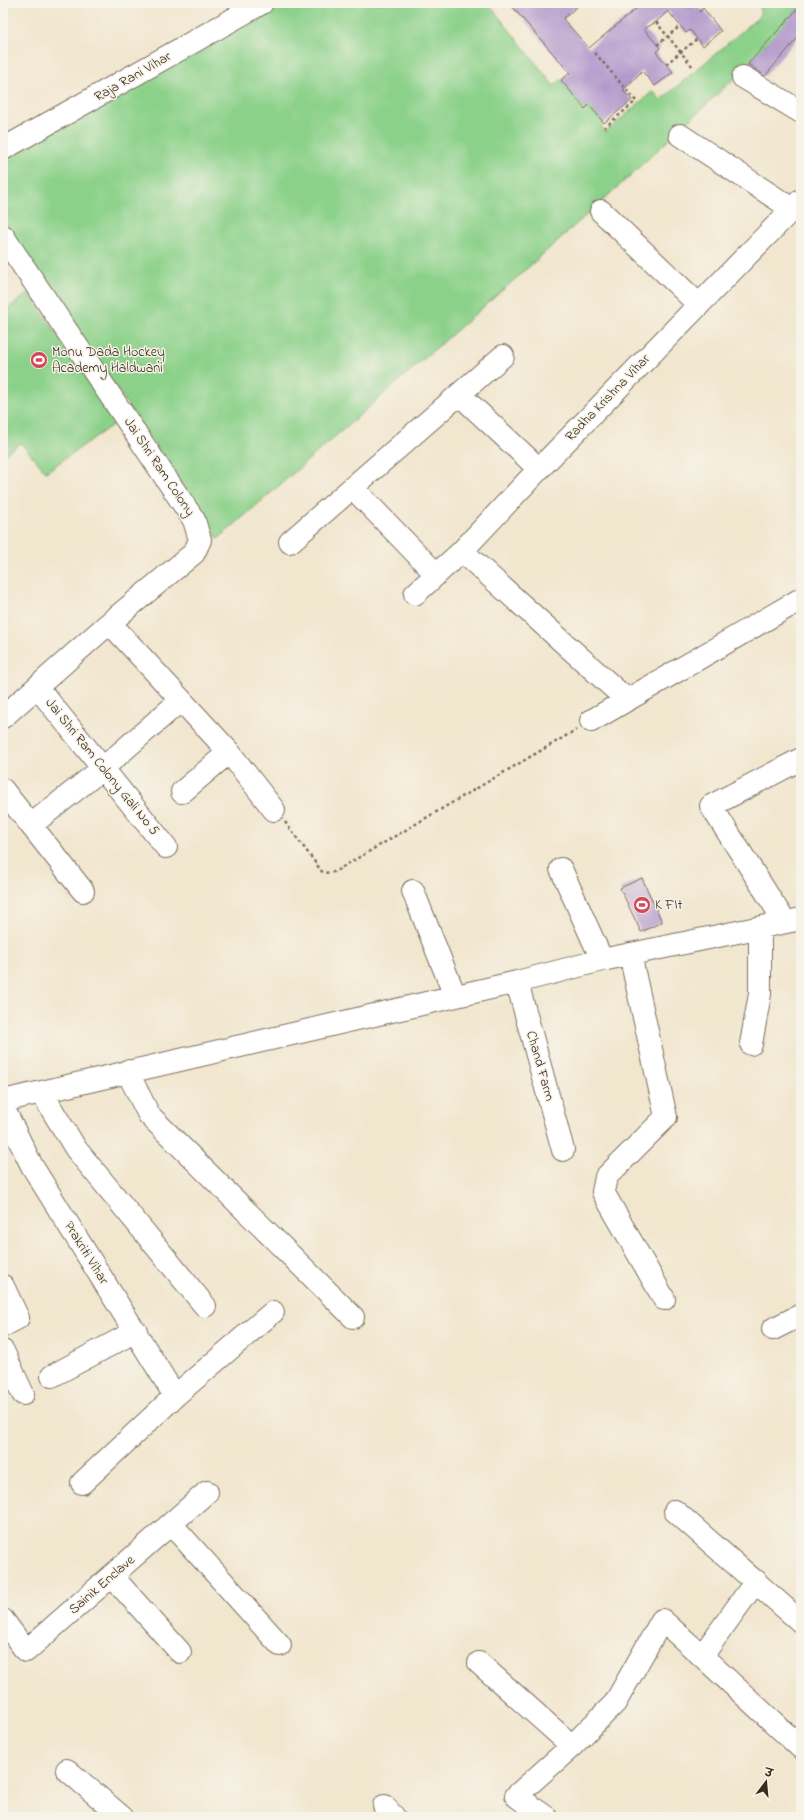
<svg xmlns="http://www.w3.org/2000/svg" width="804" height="1820" font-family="'Indie Flower','Playpen Sans Deva',sans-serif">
<rect width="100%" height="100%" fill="#f7f3e8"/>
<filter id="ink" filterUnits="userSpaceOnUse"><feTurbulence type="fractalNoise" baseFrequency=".025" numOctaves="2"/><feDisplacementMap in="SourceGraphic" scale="8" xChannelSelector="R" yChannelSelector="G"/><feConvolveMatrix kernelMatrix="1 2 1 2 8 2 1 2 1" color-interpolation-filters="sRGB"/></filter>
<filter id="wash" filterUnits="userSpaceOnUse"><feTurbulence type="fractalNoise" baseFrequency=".012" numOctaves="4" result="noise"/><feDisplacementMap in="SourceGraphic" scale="16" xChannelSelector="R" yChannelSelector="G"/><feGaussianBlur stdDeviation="0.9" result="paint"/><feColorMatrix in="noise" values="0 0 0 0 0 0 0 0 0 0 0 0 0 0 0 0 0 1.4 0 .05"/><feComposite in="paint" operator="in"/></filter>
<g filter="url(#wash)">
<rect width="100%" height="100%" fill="#f1e6ce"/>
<path fill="#8cd18a" stroke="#647e54" d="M 281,3 L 488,3 L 554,86 L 561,80 L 585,109 L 589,105 L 604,123 L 601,126 L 606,132 L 653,91 L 661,100 L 760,16 L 760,7 L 764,3 L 801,3 L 801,6 L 740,73 L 632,174 L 513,281 L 218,539 L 3,220 L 3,157 Z
M 29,293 L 118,421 L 46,472 L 21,443 L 3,455 L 3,312 Z"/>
<g id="blocks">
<path fill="#b299cc" d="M 509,3 L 581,3 L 563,19 L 589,48 L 643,3 L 692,3 L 700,12 L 703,8 L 721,31 L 703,46 L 690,30 L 686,33 L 668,11 L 656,22 L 644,29 L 660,48 L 656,52 L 673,72 L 655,86 L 642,71 L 623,90 L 632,100 L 604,123 L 589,105 L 585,109 L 561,80 L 570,73 Z
M 801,5 L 801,34 L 765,76 L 748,64 Z
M 642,878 L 662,922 L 641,932 L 620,888 Z"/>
</g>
</g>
<g filter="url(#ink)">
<use href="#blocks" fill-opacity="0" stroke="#7b6c5c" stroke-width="1"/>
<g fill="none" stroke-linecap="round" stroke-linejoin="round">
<defs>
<path id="minor" d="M 743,77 L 801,112
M 680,135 L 792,209
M 3,149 L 262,3
M 601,211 L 699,305
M 3,236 L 194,520 L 200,540 L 194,553 L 107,625 L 3,717
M 460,395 L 539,469
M 353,488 L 436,574
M 290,542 L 503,356
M 462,551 L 627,700
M 415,594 L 462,551 L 539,469 L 801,200
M 110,623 L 229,752 L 274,810
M 38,688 L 166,847
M 591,721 L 801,599
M 3,790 L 83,891
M 182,792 L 229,752
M 31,825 L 102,769 L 181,700
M 561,869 L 602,960
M 413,891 L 455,996
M 785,922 L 711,806 L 801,759
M 630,954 L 666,1117 L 606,1177 L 603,1192 L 664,1299
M 517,982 L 563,1150
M 751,1044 L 760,994 L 760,928
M 127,1071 L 149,1115 L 353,1317
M 41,1092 L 76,1149 L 205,1306
M 3,1101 L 517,982 L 602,960 L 801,919
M 3,1107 L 32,1166 L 175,1396
M 3,1286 L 18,1318 L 3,1326
M 773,1329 L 801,1315
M 3,1351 L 23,1394
M 52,1376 L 136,1331
M 82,1483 L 175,1396 L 273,1312
M 675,1511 L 801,1622
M 171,1524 L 280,1645
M 112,1576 L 180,1652
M 3,1620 L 26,1651 L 207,1492
M 702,1656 L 756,1581
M 479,1663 L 572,1746
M 67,1770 L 122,1817
M 384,1806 L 394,1817
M 546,1817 L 516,1796 L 572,1746 L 615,1703 L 662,1620 L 702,1656 L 801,1748"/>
</defs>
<use href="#minor" stroke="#7b6c5c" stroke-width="24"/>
<path stroke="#7b6c5c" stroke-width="2.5" stroke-dasharray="3 3" stroke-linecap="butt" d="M 656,22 L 693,67
M 657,45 L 680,26
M 595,53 L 636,101 L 604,128
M 666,64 L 697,39
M 285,822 L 323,873 L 334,872 L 576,730"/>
<use href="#minor" stroke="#fff" stroke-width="22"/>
</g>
</g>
<defs>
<symbol id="stadium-disc" viewBox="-11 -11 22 22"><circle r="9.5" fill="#d1495b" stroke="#f7f3e8"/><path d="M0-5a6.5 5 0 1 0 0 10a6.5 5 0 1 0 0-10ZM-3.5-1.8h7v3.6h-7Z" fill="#fff"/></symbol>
</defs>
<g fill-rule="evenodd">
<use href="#stadium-disc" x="29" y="350" width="20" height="20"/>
<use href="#stadium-disc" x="632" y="895" width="20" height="20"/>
</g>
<g text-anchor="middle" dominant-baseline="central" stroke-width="3" stroke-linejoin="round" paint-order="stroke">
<g font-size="14" fill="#3b2a1e" stroke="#f7f3e8">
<text transform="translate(133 77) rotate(-30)">Raja Rani Vihar</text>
<text transform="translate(608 398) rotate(-46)">Radha Krishna Vihar</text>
<text transform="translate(159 467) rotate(56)">Jai Shri Ram Colony</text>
<text transform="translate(102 767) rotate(51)">Jai Shri Ram Colony Gali No 5</text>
<text transform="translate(540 1066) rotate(74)">Chand Farm</text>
<text transform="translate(86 1253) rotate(58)">Prakriti Vihar</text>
<text transform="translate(102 1585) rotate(-41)">Sainik Enclave</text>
</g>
<g font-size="14" fill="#3b2a1e" stroke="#f7f3e8" text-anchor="start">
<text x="52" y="352">Monu Dada Hockey<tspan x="52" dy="16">Academy Haldwani</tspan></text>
<text x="655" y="905">K FIt</text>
</g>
</g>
<rect width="804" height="1820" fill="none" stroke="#f7f3e8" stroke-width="16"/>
<g transform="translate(766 1782) rotate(16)" stroke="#f7f3e8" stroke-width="3" paint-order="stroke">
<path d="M0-3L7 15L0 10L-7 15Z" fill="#3b2a1e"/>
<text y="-6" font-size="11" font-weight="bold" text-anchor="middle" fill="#3b2a1e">उ</text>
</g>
</svg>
